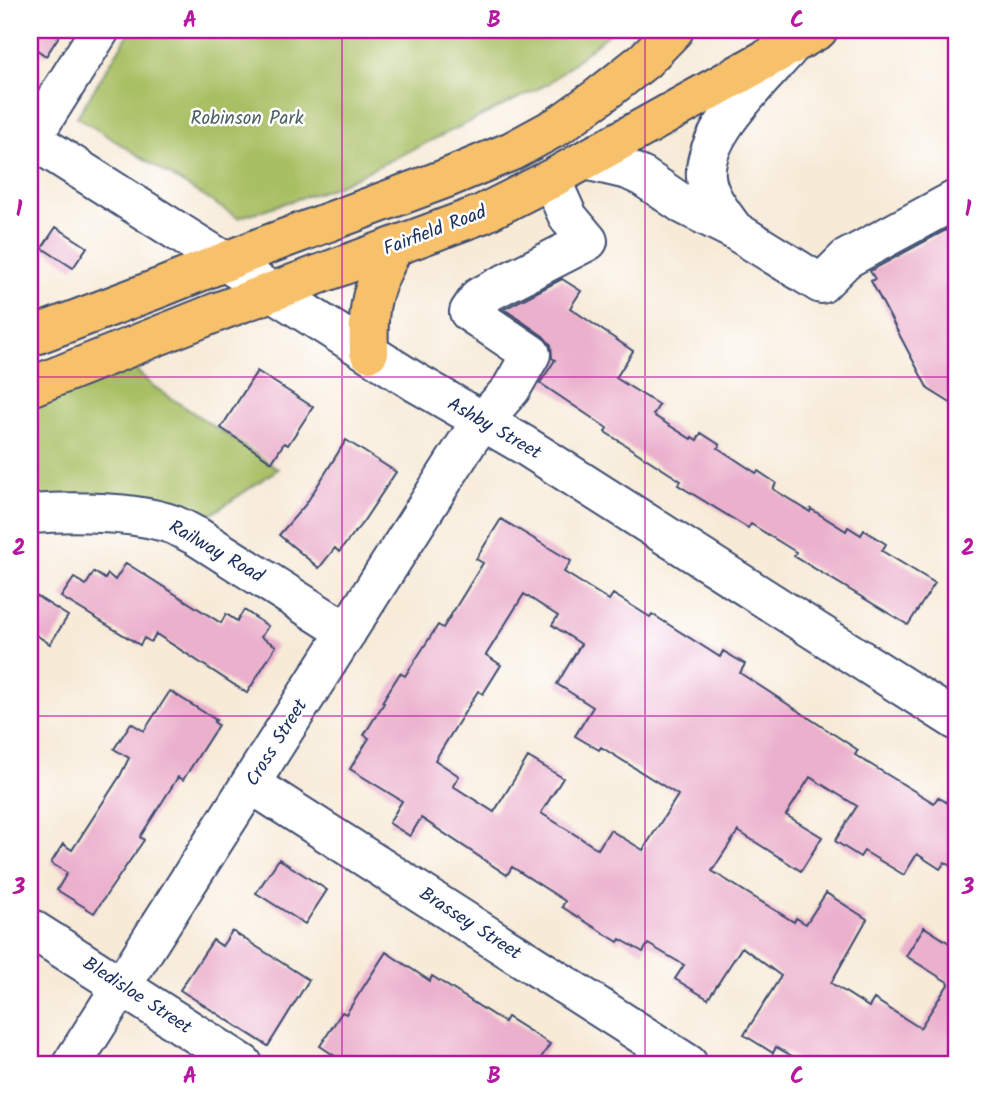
<svg xmlns="http://www.w3.org/2000/svg" width="987" height="1094" font-family="Kalam,sans-serif">
<rect width="100%" height="100%" fill="#fff"/>
<filter id="ink" filterUnits="userSpaceOnUse"><feTurbulence type="fractalNoise" baseFrequency=".0143" numOctaves="2"/><feDisplacementMap in="SourceGraphic" scale="14" xChannelSelector="R" yChannelSelector="G"/><feConvolveMatrix kernelMatrix="1 2 1 2 8 2 1 2 1" color-interpolation-filters="sRGB"/></filter>
<filter id="wash" filterUnits="userSpaceOnUse"><feTurbulence type="fractalNoise" baseFrequency=".00686" numOctaves="4" result="noise"/><feDisplacementMap in="SourceGraphic" scale="28" xChannelSelector="R" yChannelSelector="G"/><feGaussianBlur stdDeviation="1.57" result="paint"/><feColorMatrix in="noise" values="0 0 0 0 0 0 0 0 0 0 0 0 0 0 0 0 0 1.4 0 .05"/><feComposite in="paint" operator="in"/></filter>
<g filter="url(#wash)">
<rect width="100%" height="100%" fill="#f7ead7"/>
<path fill="#a9bf63" stroke="#627760" stroke-width="2" d="M 131,30 L 613,30 L 548,84 L 335,187 L 238,218 L 77,117 Z
M 129,364 L 153,386 L 278,469 L 206,518 L 158,504 L 30,504 L 30,400 Z"/>
<g id="blocks">
<path fill="#ebb0cc" fill-rule="evenodd" d="M 30,30 L 63,30 L 46,56 L 30,45 Z
M 957,224 L 957,407 L 928,389 L 871,281 L 875,279 L 870,271 Z
M 56,227 L 87,247 L 73,268 L 42,248 Z
M 562,279 L 581,291 L 570,308 L 633,351 L 616,378 L 659,405 L 653,415 L 691,439 L 692,437 L 697,440 L 701,433 L 720,445 L 718,448 L 756,473 L 758,471 L 776,483 L 773,489 L 810,512 L 811,509 L 846,531 L 848,527 L 861,535 L 864,530 L 886,544 L 882,551 L 935,583 L 908,625 L 794,556 L 796,552 L 751,524 L 748,528 L 678,485 L 681,481 L 605,432 L 607,428 L 540,383 L 555,360 L 552,358 L 551,345 L 543,336 L 504,309 Z
M 257,371 L 313,407 L 288,445 L 284,443 L 272,462 L 221,428 Z
M 346,440 L 396,472 L 363,522 L 339,552 L 335,548 L 319,568 L 279,535 L 306,504 Z
M 501,519 L 571,561 L 564,572 L 609,600 L 613,594 L 650,617 L 652,614 L 720,657 L 723,651 L 745,664 L 740,673 L 858,750 L 855,755 L 934,803 L 938,797 L 957,809 L 957,870 L 945,862 L 940,869 L 917,854 L 904,875 L 864,851 L 860,857 L 835,841 L 857,806 L 810,777 L 786,815 L 822,837 L 801,871 L 738,831 L 712,871 L 794,922 L 796,918 L 806,924 L 826,893 L 867,919 L 831,983 L 869,1007 L 874,999 L 920,1028 L 949,983 L 906,956 L 924,927 L 957,948 L 957,1048 L 947,1064 L 806,1064 L 776,1047 L 773,1053 L 744,1035 L 781,976 L 742,947 L 708,999 L 675,979 L 684,965 L 648,944 L 643,952 L 620,939 L 618,942 L 562,907 L 565,901 L 512,867 L 507,875 L 421,818 L 410,836 L 389,823 L 402,801 L 350,769 L 369,738 L 364,735 L 384,703 L 382,702 L 400,673 L 405,676 L 438,625 L 443,628 L 483,563 L 476,559 ZM 524,594 L 558,616 L 552,625 L 581,644 L 557,684 L 593,707 L 575,736 L 599,750 L 601,747 L 678,795 L 643,850 L 610,830 L 598,849 L 541,813 L 563,778 L 528,757 L 494,812 L 453,786 L 459,776 L 435,760 L 478,691 L 483,694 L 501,665 L 486,655 Z
M 126,563 L 221,623 L 226,614 L 237,621 L 244,610 L 268,626 L 261,637 L 276,646 L 247,693 L 156,634 L 151,642 L 144,638 L 140,645 L 61,597 L 74,578 L 86,585 L 94,572 L 105,579 L 108,574 L 115,580 Z
M 30,592 L 68,616 L 50,644 L 30,631 Z
M 170,691 L 216,720 L 214,722 L 218,725 L 183,780 L 178,777 L 140,837 L 144,840 L 94,913 L 57,890 L 67,873 L 51,863 L 63,844 L 72,850 L 120,776 L 129,758 L 114,749 L 131,723 L 144,731 Z
M 279,859 L 327,890 L 305,924 L 256,893 Z
M 232,931 L 309,980 L 268,1046 L 180,990 L 213,940 L 222,946 Z
M 386,952 L 430,981 L 432,976 L 504,1022 L 507,1017 L 550,1044 L 537,1064 L 362,1064 L 351,1057 L 347,1064 L 320,1046 L 342,1012 L 346,1014 Z"/>
</g>
</g>
<g filter="url(#ink)">
<use href="#blocks" fill-opacity="0" stroke="#3c4b70" stroke-width="2"/>
<g fill="none" stroke-linecap="round" stroke-linejoin="round">
<defs>
<path id="minor" d="M 30,138 L 415,382 L 524,445 L 957,721
M 31,139 L 100,30
M 585,160 L 628,170 L 643,177 L 684,205 L 734,230 L 821,284 L 846,259 L 957,199
M 734,230 C 723,214 708,197 706,177 C 702,133 763,79 790,47
M 30,514 C 70,511 133,511 171,524 C 180,527 188,532 196,536 L 347,632
M 251,784 L 688,1064
M 30,928 L 243,1064
M 72,1064 L 470,438 L 482,422 L 511,389 L 531,354 L 469,312 L 479,297 L 588,241 L 568,217 L 551,179"/>
<path id="major" d="M 30,337 L 162,287 L 264,246 L 447,178 L 512,151 L 558,126 L 597,98 L 645,60 L 674,30
M 369,352 C 367,303 371,291 394,247
M 30,387 L 220,311 L 482,214 L 551,179 L 818,30"/>
</defs>
<use href="#minor" stroke="#3c4b70" stroke-width="42"/>
<use href="#major" stroke="#3c4b70" stroke-width="42"/>
<use href="#minor" stroke="#fff" stroke-width="38"/>
<use href="#major" stroke="#f7c06b" stroke-width="38"/>
</g>
</g>
<path fill="none" stroke="#b5179e" stroke-width="2" stroke-opacity="0.55" d="M 342,30 L 342,1064M 645,30 L 645,1064M 30,377 L 957,377M 30,716 L 957,716"/>
<g text-anchor="middle" dominant-baseline="central" stroke-width="5" stroke-linejoin="round" paint-order="stroke">
<g font-size="19" fill="#4d6160" stroke="#fff">
<text x="247" y="119">Robinson Park</text>
</g>
<g font-size="19" fill="#1b2f5e" stroke="#fff">
<text transform="translate(435 231) rotate(-21)">Fairfield Road</text>
<text transform="translate(494 429) rotate(30)">Ashby Street</text>
<text transform="translate(216 552) rotate(30)">Railway Road</text>
<text transform="translate(277 743) rotate(-58)">Cross Street</text>
<text transform="translate(470 924) rotate(33)">Brassey Street</text>
<text transform="translate(137 996) rotate(33)">Bledisloe Street</text>
</g>
</g>
<rect width="987" height="1094" fill="none" stroke="#fff" stroke-width="77"/>
<rect x="38" y="38" width="910" height="1018" fill="none" stroke="#b5179e" stroke-width="2.5"/>
<g font-size="23" text-anchor="middle" font-weight="bold" fill="#b5179e">
<text x="190" y="27">A</text>
<text x="494" y="27">B</text>
<text x="797" y="27">C</text>
<text x="19" y="216">1</text>
<text x="968" y="216">1</text>
<text x="19" y="555">2</text>
<text x="968" y="555">2</text>
<text x="19" y="894">3</text>
<text x="968" y="894">3</text>
<text x="190" y="1083">A</text>
<text x="494" y="1083">B</text>
<text x="797" y="1083">C</text>
</g>
</svg>
